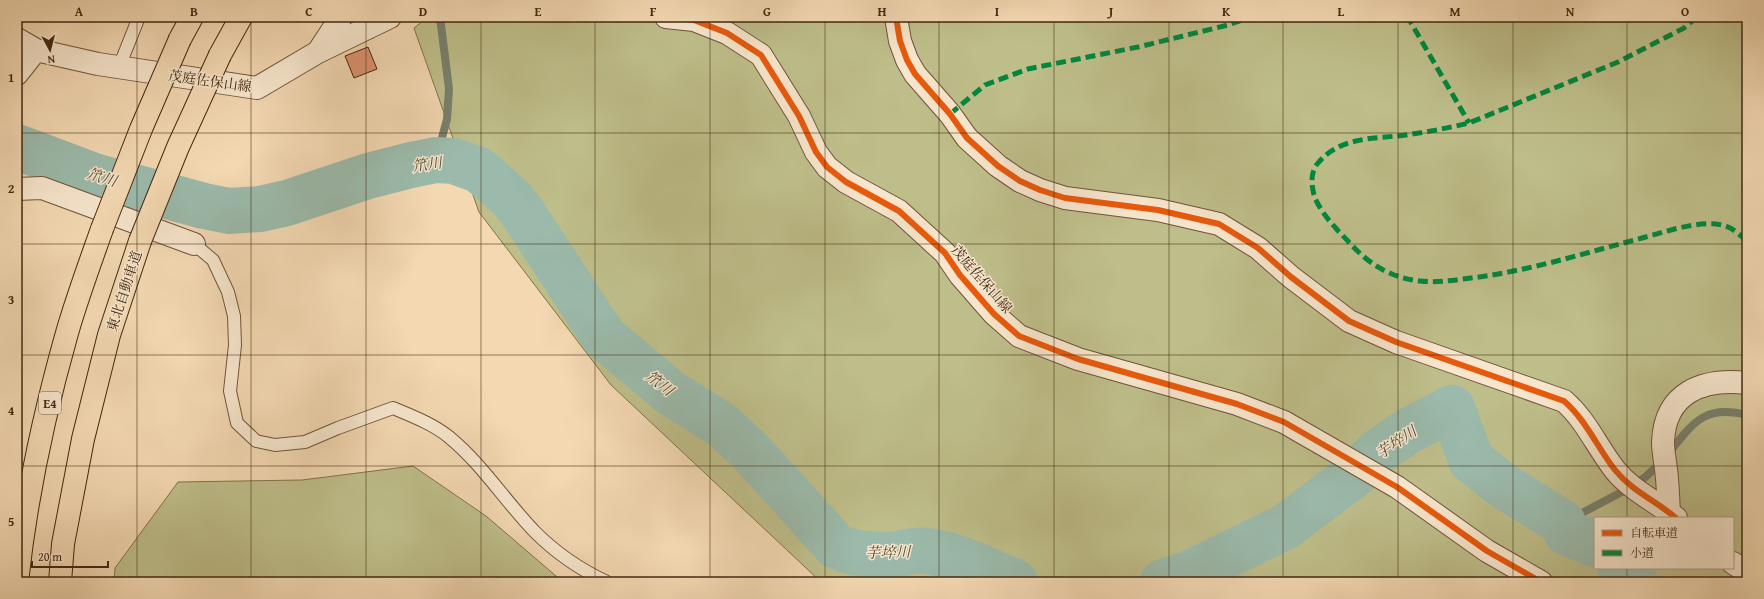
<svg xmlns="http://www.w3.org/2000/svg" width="1764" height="599" font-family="'Gentium Book Plus','Noto Serif JP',serif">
<rect width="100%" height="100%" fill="#f3d8b2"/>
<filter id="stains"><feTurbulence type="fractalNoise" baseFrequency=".005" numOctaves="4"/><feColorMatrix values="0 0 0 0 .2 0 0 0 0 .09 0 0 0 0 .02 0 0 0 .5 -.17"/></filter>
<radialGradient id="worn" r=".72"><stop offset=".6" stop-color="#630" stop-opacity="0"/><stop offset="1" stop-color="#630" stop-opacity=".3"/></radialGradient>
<path fill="#bebe8a" stroke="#80734c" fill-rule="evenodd" d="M 428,17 L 1747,17 L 1747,582 L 821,582 L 611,385 L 479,212 L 414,28 ZM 1595,518 L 1733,518 L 1733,568 L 1595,568 Z
M 413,466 L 486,516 L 563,582 L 114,582 L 115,568 L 178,482 L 302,480 Z"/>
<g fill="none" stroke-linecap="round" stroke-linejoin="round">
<path stroke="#77806d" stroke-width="8" d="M 436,160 L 447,119 L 449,89 L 440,17
M 1563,523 L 1635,485 C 1649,475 1661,463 1672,449 C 1695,420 1707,405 1747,415"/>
<path stroke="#9bbaab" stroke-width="46" d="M 17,147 L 97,177 L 204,206 L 229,211 L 260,209 L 287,203 L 368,176 L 411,165 L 436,160 L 454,161 L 479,170 L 511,198 L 522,212 L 604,337 L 671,393 L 723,426 L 751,452 L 836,546 C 851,554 879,556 896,554 C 906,553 916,549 926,551 C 957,554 986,570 1015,582
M 1620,568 L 1635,582
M 1163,582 L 1188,574 L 1285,527 L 1358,472 L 1376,453 L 1408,431 L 1452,408 L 1471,460 L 1502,485 L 1563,523 L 1567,533 L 1595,544"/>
</g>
<path fill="#dd926e" stroke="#42280f" d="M 368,47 L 377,69 L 354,78 L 345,56 Z"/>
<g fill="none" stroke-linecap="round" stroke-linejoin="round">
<defs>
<path id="lane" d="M 119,67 L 139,17
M 194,244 L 213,260 L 228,292 L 234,316 L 235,345 L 230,391 L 237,423 L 256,441 L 275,445 L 305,442 L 338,428 L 393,408 C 412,416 433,424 449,437 C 482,464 505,501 535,532 C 555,552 581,570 607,582"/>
<path id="street" d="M 666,17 L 694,20 L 727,33 L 761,55 L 799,116 L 816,152 L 827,167 L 846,182 L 899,211 L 945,253 L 960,275 L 994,314 L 1019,336 L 1078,359 L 1237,404 L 1284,422 L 1397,487 L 1487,551 L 1541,582
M 898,17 L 897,23 L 900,41 L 907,60 L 915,74 L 950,114 L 967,138 L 998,166 L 1020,181 L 1040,190 L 1065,198 L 1158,210 L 1219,224 L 1258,248 L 1291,277 L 1349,321 L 1396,342 L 1564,401 C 1586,420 1597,447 1615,470 C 1632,491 1656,501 1676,518
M 17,39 L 36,50 L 98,64 L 257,88 L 318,52 L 390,17
M 318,52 L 341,17
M 17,74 L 36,50
M 17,189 L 42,188 L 194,244
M 1669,512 C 1668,498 1668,484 1666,469 C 1665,461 1663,451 1663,442 C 1665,392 1703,378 1747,383
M 1733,563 L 1747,572"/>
<path id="highway" d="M 180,39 L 192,17
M 220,55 L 241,17
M 17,582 C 26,498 44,414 67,333 C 77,298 90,263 102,229
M 60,582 L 63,544 L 83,439 L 109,335 L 140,241"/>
</defs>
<use href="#lane" stroke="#6e5438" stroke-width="14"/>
<use href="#street" stroke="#6e5438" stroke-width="24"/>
<use href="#highway" stroke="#42280f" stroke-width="24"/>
<use href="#lane" stroke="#f7e6cd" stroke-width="12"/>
<use href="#street" stroke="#f7e6cd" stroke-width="22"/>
<use href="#highway" stroke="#f3d8b2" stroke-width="22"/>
<defs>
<path id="highway-bridge" d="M 102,229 L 141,129 L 180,39
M 140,241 L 178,147 L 220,55"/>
</defs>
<use href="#highway-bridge" stroke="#42280f" stroke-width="24" stroke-linecap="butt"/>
<use href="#highway-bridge" stroke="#f3d8b2" stroke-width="22"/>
<path stroke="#00873e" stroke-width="5" stroke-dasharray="10 5" stroke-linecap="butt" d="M 1405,17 L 1410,21 L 1469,123
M 1697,17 L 1684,28 L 1618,62 L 1469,123 C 1448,128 1427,132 1406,135 C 1374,139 1341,136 1318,163 C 1310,172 1311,186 1315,198 C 1322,214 1336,229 1348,241 C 1367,263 1390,278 1420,281 C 1437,283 1454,280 1471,278 C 1529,271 1585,253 1642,238 C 1665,232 1698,220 1722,225 C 1732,227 1740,235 1747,241
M 950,114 L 985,85 L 1028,69 L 1138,47 L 1228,25 L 1251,17"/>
<defs>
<path id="cycleway" d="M 666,17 L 694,20 L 727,33 L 761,55 L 799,116 L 816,152 L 827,167 L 846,182 L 899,211 L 945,253 L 960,275 L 994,314 L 1019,336 L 1078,359 L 1237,404 L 1284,422 L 1397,487 L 1487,551 L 1541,582
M 898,17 L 897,23 L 900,41 L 907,60 L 915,74 L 950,114 L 967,138 L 998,166 L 1020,181 L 1040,190 L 1065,198 L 1158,210 L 1219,224 L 1258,248 L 1291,277 L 1349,321 L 1396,342 L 1564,401 C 1586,420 1597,447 1615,470 C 1632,491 1656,501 1676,518"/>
</defs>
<use href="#cycleway" stroke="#f7e6cd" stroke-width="8"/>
<use href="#cycleway" stroke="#e8590c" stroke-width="6"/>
</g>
<path fill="none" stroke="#42280f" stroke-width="1" stroke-opacity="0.55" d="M 137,17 L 137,582M 251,17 L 251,582M 366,17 L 366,582M 481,17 L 481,582M 595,17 L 595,582M 710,17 L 710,582M 825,17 L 825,582M 939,17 L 939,582M 1054,17 L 1054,582M 1169,17 L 1169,582M 1283,17 L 1283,582M 1398,17 L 1398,582M 1513,17 L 1513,582M 1627,17 L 1627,518M 17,133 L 1747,133M 17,244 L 1747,244M 17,355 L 1747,355M 17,466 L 1747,466M 1627,568 L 1627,582"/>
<g text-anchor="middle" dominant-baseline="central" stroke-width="3" stroke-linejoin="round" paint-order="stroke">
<rect fill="#f7e6cd" stroke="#786148" stroke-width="1" x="39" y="392" width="22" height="22" rx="3"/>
<g font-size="13" font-weight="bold" fill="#42280f">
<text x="50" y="403">E4</text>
</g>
<g font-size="14" fill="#42280f" stroke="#f7e6cd">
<text transform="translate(210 81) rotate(8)">茂庭佐保山線</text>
<text transform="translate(982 279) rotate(49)">茂庭佐保山線</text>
<text transform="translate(124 291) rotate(-72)">東北自動車道</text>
</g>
<g font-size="15" font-style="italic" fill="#584c36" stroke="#f7e6cd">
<text transform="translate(427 164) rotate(-8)">笊川</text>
<text transform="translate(102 177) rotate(17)">笊川</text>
<text transform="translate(660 383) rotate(38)">笊川</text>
<text transform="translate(1396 442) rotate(-34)">芋埣川</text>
<text transform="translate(888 552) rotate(-1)">芋埣川</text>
</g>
</g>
<rect width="1764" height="599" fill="none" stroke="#f3d8b2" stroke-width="44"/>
<rect x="1594" y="517" width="140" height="52" fill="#f7e6cd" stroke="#af9a81"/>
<rect x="1602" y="530" width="20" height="6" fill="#e8590c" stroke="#af9a81"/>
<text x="1630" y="537" font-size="12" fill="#42280f">自転車道</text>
<rect x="1602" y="550" width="20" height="6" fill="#00873e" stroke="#af9a81"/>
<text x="1630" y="557" font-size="12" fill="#42280f">小道</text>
<g transform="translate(50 50) rotate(173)" stroke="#f7e6cd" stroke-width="3" paint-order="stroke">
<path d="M0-3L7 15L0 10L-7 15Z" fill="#42280f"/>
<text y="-6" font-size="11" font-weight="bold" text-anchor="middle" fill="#42280f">N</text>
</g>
<path d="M32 561v6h76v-6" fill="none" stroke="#42280f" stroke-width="2"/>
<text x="38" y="561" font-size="12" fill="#42280f" stroke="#f7e6cd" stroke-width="3" paint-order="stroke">20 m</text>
<rect x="22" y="22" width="1720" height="555" fill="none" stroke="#42280f" stroke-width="1.5"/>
<g font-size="13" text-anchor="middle" font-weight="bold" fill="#42280f">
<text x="79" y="16">A</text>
<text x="194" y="16">B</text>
<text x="309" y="16">C</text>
<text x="423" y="16">D</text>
<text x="538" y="16">E</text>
<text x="653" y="16">F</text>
<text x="767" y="16">G</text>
<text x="882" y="16">H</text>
<text x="997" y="16">I</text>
<text x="1111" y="16">J</text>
<text x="1226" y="16">K</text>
<text x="1341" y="16">L</text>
<text x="1455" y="16">M</text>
<text x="1570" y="16">N</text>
<text x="1685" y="16">O</text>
<text x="11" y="82">1</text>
<text x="11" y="193">2</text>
<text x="11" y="304">3</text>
<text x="11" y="415">4</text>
<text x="11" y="526">5</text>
</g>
<rect width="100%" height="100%" filter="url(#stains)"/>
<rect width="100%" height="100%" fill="url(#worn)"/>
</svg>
